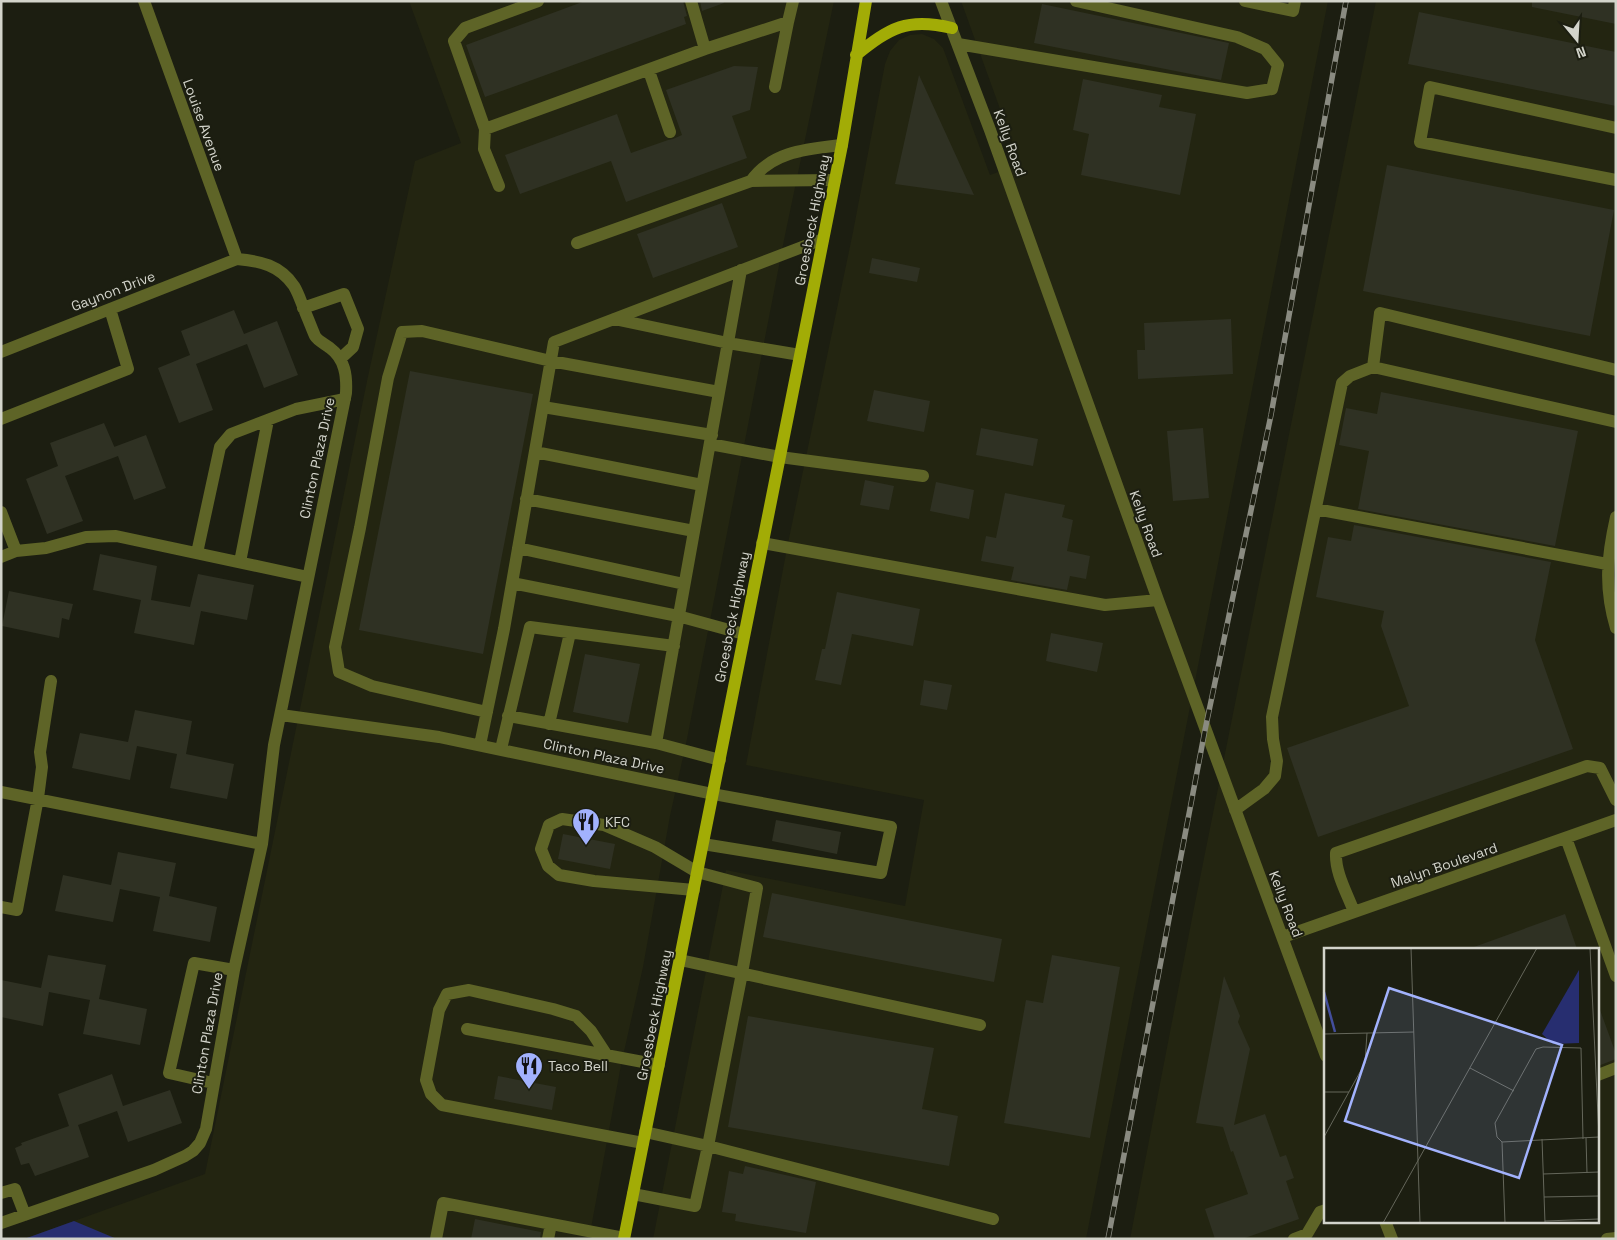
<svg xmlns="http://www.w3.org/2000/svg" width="1617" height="1240" font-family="'Space Grotesk',sans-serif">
<rect width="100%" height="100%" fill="#1c1e11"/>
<path fill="#232511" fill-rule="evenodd" d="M 409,1 L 834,1 L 784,240 L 687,739 L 670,816 L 643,967 L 621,1065 L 589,1239 L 24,1239 L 205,1174 L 367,381 L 415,161 L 461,143 Z
M 961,1 L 1328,1 L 1086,1239 L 653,1239 L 726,870 L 905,906 L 924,800 L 746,765 L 788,543 L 853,232 L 885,64 L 890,51 L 899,40 L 910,35 L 922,34 L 934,39 L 943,48 L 990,175 L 1020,164 Z
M 1376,1 L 1616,1 L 1616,1239 L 1130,1239 L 1193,913 ZM 1326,949 L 1598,949 L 1598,1221 L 1326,1221 Z"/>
<path fill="#272e70" d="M 74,1221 L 117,1239 L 24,1239 Z"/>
<path fill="#2f3123" d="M 585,1 L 683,1 L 687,16 L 684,17 L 686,24 L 485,97 L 466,45 Z
M 700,1 L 723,1 L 724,3 L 702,11 Z
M 1532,1 L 1616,1 L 1616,24 L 1532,7 Z
M 1042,4 L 1229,43 L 1221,80 L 1034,43 Z
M 1419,12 L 1616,52 L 1616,106 L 1408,64 Z
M 734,66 L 758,67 L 750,110 L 732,116 L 747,158 L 626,202 L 611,161 L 520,194 L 505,155 L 617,114 L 631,153 L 668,140 L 673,139 L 682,135 L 666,90 Z
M 919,75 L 974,195 L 895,184 Z
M 1083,79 L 1162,95 L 1159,107 L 1196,114 L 1180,195 L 1081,175 L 1089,134 L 1073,130 Z
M 1387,165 L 1614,210 L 1590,336 L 1363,291 Z
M 722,203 L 738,247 L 653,278 L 637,234 Z
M 872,258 L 920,268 L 917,282 L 869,273 Z
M 234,310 L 244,334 L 277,321 L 298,375 L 264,388 L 247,344 L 196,364 L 213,410 L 179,423 L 158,368 L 190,355 L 181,331 Z
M 1231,319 L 1233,374 L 1138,379 L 1137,350 L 1145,350 L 1144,323 Z
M 410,371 L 533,394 L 483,654 L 359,630 Z
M 874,390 L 930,401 L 924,432 L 867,421 Z
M 1381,392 L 1578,431 L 1555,546 L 1358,509 L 1369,451 L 1339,445 L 1346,408 L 1377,414 Z
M 104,423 L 117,453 L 114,447 L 146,435 L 166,488 L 134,500 L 118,456 L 65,476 L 83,521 L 47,534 L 26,479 L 58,466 L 50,443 Z
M 981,428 L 1038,439 L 1033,466 L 976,455 Z
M 1203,428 L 1209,498 L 1173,501 L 1167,431 Z
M 865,480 L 894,486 L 889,510 L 860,505 Z
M 936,482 L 974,490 L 969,519 L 930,511 Z
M 1005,493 L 1065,505 L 1062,517 L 1073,520 L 1067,551 L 1090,556 L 1086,579 L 1070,576 L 1067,590 L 1011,580 L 1014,567 L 981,561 L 986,536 L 996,538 Z
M 1354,525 L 1551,562 L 1535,640 L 1573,749 L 1318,837 L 1287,748 L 1409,706 L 1381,626 L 1384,611 L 1316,597 L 1328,537 L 1351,541 Z
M 100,554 L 157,566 L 151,600 L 190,607 L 198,574 L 254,585 L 247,620 L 201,611 L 194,645 L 134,633 L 141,600 L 93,590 Z
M 9,591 L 73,604 L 69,620 L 62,618 L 59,638 L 2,626 Z
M 837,592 L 920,609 L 913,646 L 852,634 L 841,685 L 815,680 L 822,649 L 825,649 Z
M 1051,633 L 1103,643 L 1097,672 L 1046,661 Z
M 585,654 L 640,664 L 628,723 L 573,712 Z
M 924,680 L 952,685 L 947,710 L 920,705 Z
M 135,710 L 192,721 L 186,754 L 234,764 L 227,799 L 170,788 L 177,754 L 137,746 L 130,780 L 72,768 L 80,733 L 128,742 Z
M 776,820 L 841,832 L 837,854 L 772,841 Z
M 563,834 L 615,844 L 610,869 L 558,859 Z
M 118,852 L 176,863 L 169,896 L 217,907 L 210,942 L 153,931 L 160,897 L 120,889 L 113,922 L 55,911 L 63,875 L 111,885 Z
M 772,893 L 1002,939 L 994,982 L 763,937 Z
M 1565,914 L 1577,949 L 1474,949 L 1474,947 Z
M 48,955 L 106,965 L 99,999 L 147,1009 L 140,1045 L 83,1034 L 90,1000 L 49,992 L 43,1026 L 1,1017 L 1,980 L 41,988 Z
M 1052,955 L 1120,967 L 1090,1138 L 1004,1123 L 1026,1000 L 1043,1003 Z
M 1224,976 L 1240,1016 L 1238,1022 L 1250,1049 L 1234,1125 L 1265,1114 L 1280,1157 L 1286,1155 L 1294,1178 L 1286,1181 L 1299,1219 L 1242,1239 L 1215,1239 L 1205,1209 L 1248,1194 L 1233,1151 L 1231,1152 L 1223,1127 L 1196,1123 Z
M 1600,1010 L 1616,1054 L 1616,1059 L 1598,1066 L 1598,1011 Z
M 748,1016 L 934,1048 L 922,1109 L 958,1116 L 949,1166 L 728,1127 Z
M 112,1074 L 123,1106 L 170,1090 L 182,1123 L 128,1142 L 117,1111 L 78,1125 L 89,1157 L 35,1176 L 29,1163 L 21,1165 L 15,1148 L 22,1145 L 21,1143 L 69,1126 L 58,1094 Z
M 498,1076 L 556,1087 L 552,1110 L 494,1099 Z
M 745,1166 L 816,1182 L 806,1233 L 735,1221 L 736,1214 L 722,1212 L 729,1171 L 743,1174 Z
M 475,1219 L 541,1232 L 540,1239 L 471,1239 Z"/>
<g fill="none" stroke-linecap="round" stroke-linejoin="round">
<path stroke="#5e6427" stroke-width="12" d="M 144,1 L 237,259
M 538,1 L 465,28 L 454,41 L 485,129 L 705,49 L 788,22 L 793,1
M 691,1 L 705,49
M 941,1 L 990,130 L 1158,600 L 1326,1056
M 1245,1 L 1293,11 L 1295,1
M 958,44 L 1247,93 L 1272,89 L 1278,65 L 1265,49 L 1237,37 L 1076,1
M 649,71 L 670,132
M 775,87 L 788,22
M 1616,128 L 1430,87 L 1420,142 L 1616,180
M 485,129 L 484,149 L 499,186
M 835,180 L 751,181 C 772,151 808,149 842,145
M 577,243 L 751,181
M 303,308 L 344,294 L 358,329 L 353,347 L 340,359
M 614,319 L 728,343 L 800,355
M 1,352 L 237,259 C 260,261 280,265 294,286 C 299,294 302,305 306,314 C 309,321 312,329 315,336 C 318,341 325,344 330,348 C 345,359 347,376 346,393 L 274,745 L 262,844 L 234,970 L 206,1129 L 200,1143 L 193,1151 L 185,1156 L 154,1170 L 1,1223
M 1616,370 L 1380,313 L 1373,367 L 1616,422
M 543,407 L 712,435
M 1,419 L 128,369 L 110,309
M 710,444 L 780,457 L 923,476
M 535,452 L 702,485
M 526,499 L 694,531
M 1316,509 L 1607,564
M 1,512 L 16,551 L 1,557
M 1616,517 C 1607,557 1604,588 1616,628
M 762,543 L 1105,605 L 1158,600
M 518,548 L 684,584
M 16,551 L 46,548 L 86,537 L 116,536 L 308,577
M 197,553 L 220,447 L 231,434 L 296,409 L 345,399
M 240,562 L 268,420
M 512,583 L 678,616 L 744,634
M 487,712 L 372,686 L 339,672 L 335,647 L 360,528 L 388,378 L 402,332 L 422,331 L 551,361 L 719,392
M 281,715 L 439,737 L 713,794 L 891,827 L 881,873 L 703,844
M 508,716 L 656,743 L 720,760
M 549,724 L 570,633
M 656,743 L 741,270
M 480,745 L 504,629 L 554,342 L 823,239
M 501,749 L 530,627 L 674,646
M 1,792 L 262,844
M 1235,810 L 1264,789 L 1275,776 L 1277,761 L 1273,739 L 1272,717 L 1342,383 L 1350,376 L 1373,367
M 1566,838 L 1616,976
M 1,907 L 17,910 L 38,798 L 42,767 L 40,752 L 51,681
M 1354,912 C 1347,893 1335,873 1336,853 L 1587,766 L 1600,768 L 1616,800
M 1283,937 L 1616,820
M 680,960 L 980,1025
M 467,1029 L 659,1065
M 606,1054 L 591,1031 L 576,1016 L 553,1009 L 469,990 L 447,994 L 439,1010 L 426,1080 L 431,1094 L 442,1105 L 643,1143
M 1598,1075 L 1616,1068
M 213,1083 L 169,1073 L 194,963 L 234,970
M 645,1132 L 708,1146 L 742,973 L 757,888 L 697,872 L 655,847 L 604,825 L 562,819 L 549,825 L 541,849 L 548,866 L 559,875 L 594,881 L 694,890
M 1,1193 L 15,1189 L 25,1215
M 633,1194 L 695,1206 L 708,1146 L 993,1219
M 1385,1221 L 1392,1239
M 436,1239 L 443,1203 L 624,1238
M 548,1239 L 551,1224
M 1294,1239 L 1307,1234 L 1320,1212 L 1326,1210
M 1607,1239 L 1616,1238"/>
<path stroke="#a2ac06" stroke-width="12" d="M 856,55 C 890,28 907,17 952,28
M 624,1239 L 842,145 L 866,1"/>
<defs>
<path id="rail" d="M 1108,1239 L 1205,730 L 1271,415 L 1346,1"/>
</defs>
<use href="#rail" stroke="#8a8b81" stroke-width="5.5"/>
<use href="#rail" stroke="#1c1e11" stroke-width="4" stroke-dasharray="11" stroke-linecap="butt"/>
</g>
<defs>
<symbol id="restaurant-pin" viewBox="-11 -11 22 30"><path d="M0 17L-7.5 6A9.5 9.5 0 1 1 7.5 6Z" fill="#a2b2fd" stroke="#1c1e11"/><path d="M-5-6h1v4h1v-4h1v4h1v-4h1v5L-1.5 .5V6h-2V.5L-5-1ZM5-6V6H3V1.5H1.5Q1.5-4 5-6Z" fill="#111"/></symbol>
</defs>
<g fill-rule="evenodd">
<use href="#restaurant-pin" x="570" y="806" width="32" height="43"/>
<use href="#restaurant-pin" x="513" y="1050" width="32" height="43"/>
</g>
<g text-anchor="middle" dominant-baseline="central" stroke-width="4" stroke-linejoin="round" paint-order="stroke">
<g font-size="14" fill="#d3d4cb" stroke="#1c1e11">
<text transform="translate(204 125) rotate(70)">Louise Avenue</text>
<text transform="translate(1010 143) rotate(70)">Kelly Road</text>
<text transform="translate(812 220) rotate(-79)">Groesbeck Highway</text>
<text transform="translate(113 291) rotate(-21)">Gaynon Drive</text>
<text transform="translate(317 458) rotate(-78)">Clinton Plaza Drive</text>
<text transform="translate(1146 524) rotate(70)">Kelly Road</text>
<text transform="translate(732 617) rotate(-79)">Groesbeck Highway</text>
<text transform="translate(604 756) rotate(12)">Clinton Plaza Drive</text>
<text transform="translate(1444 865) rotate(-19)">Malyn Boulevard</text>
<text transform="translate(1286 904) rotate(69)">Kelly Road</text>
<text transform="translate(654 1015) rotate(-79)">Groesbeck Highway</text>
<text transform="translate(207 1033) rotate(-80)">Clinton Plaza Drive</text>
</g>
<g font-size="14" fill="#d3d4cb" stroke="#1c1e11" text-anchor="start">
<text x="605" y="822">KFC</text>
<text x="548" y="1066">Taco Bell</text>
</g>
</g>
<g transform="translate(1324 948)">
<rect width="275" height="275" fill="#1c1e11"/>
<path d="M 255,22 L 255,95 L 229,96 L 218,86 Z" fill="#272e70"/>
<path fill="none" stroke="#434e9c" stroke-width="2.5" d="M 0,44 L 11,84"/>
<path fill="none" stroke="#65675b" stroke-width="1" d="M 87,0 L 96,275M 266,0 L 275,189M 0,86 L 90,84M 146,120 L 190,143M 0,144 L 25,144M 0,189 L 41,115 L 43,85M 262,190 L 263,225M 218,191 L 221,275M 178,194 L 173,189 L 171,175 L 212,101 L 219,99 L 257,100 L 259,191M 178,194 L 275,189M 178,194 L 181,275M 219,226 L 275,224M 220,249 L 275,248M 221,273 L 275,271M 59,275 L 213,0"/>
<path fill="#a2b2fd" fill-opacity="0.15" stroke="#a2b2fd" stroke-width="2.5" d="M 65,40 L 238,97 L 195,230 L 21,173 Z"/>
<rect width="275" height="275" fill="none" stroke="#d3d4cb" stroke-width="2.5"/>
</g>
<rect width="1617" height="1240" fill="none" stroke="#d3d4cb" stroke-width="5"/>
<g transform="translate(1577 40) rotate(162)" stroke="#1c1e11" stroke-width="4" paint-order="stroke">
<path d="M0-4L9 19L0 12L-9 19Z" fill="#d3d4cb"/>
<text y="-8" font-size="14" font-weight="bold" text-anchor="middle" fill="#d3d4cb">N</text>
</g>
</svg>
